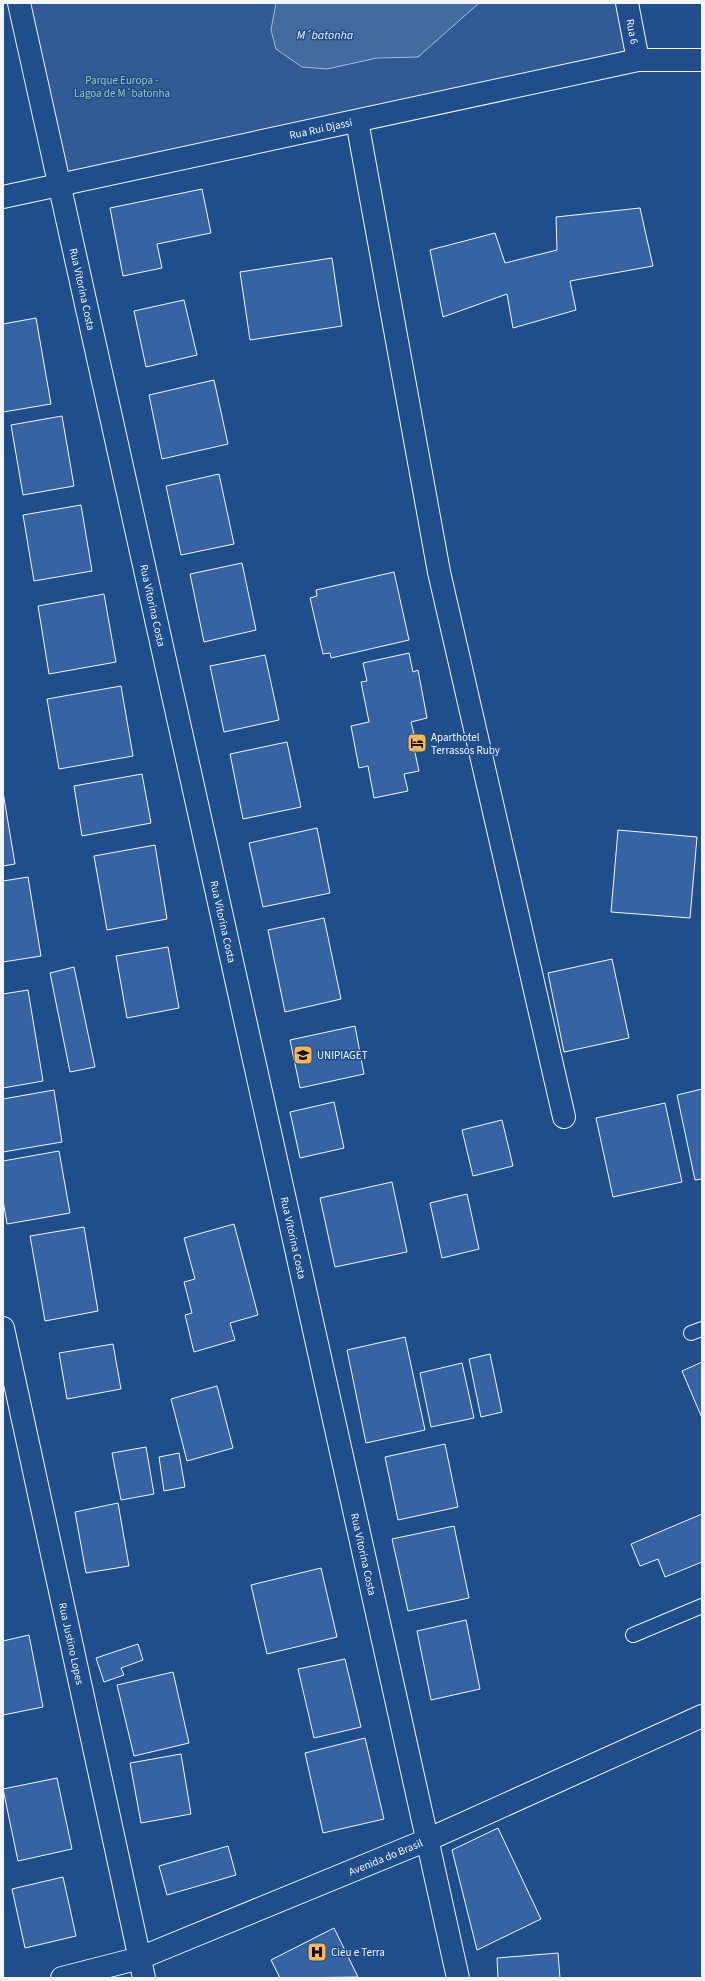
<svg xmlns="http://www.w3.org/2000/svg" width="705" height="1981" font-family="'Source Sans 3',sans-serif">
<rect width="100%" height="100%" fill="#1f4e8c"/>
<path fill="#305b95" stroke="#a8bbd7" d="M 19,3 L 626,3 L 638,60 L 59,186 Z"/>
<path fill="#446ba0" stroke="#a8bbd7" d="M 276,3 L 479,3 L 418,57 L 377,58 L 327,69 L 302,67 L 276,49 L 271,30 Z"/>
<path fill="#3563a3" stroke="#f2f6ff" d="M 202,189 L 211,233 L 157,244 L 162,268 L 123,276 L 110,208 Z
M 640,208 L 653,266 L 570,281 L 576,310 L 513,328 L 507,294 L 443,317 L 430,250 L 495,233 L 505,263 L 557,250 L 556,217 Z
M 332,258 L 342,326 L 250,340 L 240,272 Z
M 184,300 L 197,355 L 146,367 L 134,311 Z
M 36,318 L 51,404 L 3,412 L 3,324 Z
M 214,380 L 228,444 L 162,459 L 149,395 Z
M 62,416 L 74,486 L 23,495 L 11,425 Z
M 219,474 L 234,544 L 181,555 L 166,486 Z
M 81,505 L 92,571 L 34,581 L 23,515 Z
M 242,563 L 256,630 L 204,642 L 190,574 Z
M 394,572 L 409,640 L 331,658 L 330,653 L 323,654 L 310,598 L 317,596 L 316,590 Z
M 104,594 L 116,662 L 49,674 L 38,606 Z
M 409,653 L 413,672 L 418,670 L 427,718 L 411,722 L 414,734 L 411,734 L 419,771 L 404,774 L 408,791 L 374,798 L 368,766 L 359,768 L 351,726 L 369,722 L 361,682 L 367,681 L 363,663 Z
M 265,655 L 279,720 L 224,732 L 210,666 Z
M 121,686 L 133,756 L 59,769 L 47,699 Z
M 287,742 L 301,807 L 243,819 L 230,754 Z
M 142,774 L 151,823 L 82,836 L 74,786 Z
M 3,792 L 15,864 L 3,866 Z
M 317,828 L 330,893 L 263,907 L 249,843 Z
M 618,830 L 697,837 L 690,918 L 611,912 Z
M 155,845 L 167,919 L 107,930 L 94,856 Z
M 28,877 L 41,956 L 3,962 L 3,881 Z
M 324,918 L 341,999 L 285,1012 L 268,930 Z
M 168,947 L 179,1008 L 127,1018 L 116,956 Z
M 612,959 L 629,1038 L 564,1052 L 548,973 Z
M 74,967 L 95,1067 L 70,1072 L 50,973 Z
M 28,990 L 43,1081 L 3,1088 L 3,994 Z
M 355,1026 L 364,1074 L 300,1088 L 290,1040 Z
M 702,1089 L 702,1179 L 695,1180 L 677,1095 Z
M 54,1090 L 62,1142 L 3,1152 L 3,1099 Z
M 334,1102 L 344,1148 L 300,1158 L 290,1112 Z
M 665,1103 L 682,1182 L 613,1197 L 596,1118 Z
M 502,1120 L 513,1166 L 473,1176 L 462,1130 Z
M 59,1151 L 70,1213 L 7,1224 L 3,1200 L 3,1161 Z
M 392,1182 L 407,1252 L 335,1267 L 320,1198 Z
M 467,1194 L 479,1249 L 442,1258 L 430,1203 Z
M 234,1224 L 258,1315 L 230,1323 L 235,1340 L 194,1352 L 185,1315 L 192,1313 L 184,1282 L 195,1279 L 184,1238 Z
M 84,1227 L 98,1311 L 45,1321 L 30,1236 Z
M 405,1337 L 425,1430 L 366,1443 L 347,1350 Z
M 113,1344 L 121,1389 L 67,1399 L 59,1353 Z
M 490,1354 L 502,1412 L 481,1417 L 469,1359 Z
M 702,1362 L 702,1418 L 682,1371 Z
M 462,1363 L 474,1418 L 431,1427 L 420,1373 Z
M 217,1386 L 233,1448 L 187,1461 L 171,1399 Z
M 445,1444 L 458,1507 L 398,1520 L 385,1457 Z
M 146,1447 L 154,1494 L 121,1500 L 112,1453 Z
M 179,1453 L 185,1487 L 164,1491 L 159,1457 Z
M 118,1503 L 129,1566 L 86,1573 L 75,1512 Z
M 702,1514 L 702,1562 L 665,1577 L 658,1559 L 640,1566 L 631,1544 Z
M 454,1526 L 469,1598 L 408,1611 L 392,1539 Z
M 321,1568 L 337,1637 L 267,1654 L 251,1585 Z
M 466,1620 L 480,1689 L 431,1700 L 417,1631 Z
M 29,1635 L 43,1707 L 3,1715 L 3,1641 Z
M 138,1644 L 143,1660 L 121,1668 L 124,1675 L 104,1682 L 96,1658 Z
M 345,1659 L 361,1727 L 314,1738 L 298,1669 Z
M 173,1672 L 189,1743 L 134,1756 L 117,1685 Z
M 365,1738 L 384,1819 L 323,1833 L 305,1753 Z
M 181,1754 L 191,1814 L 141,1823 L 130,1763 Z
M 57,1778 L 72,1849 L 18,1861 L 3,1789 Z
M 498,1828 L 541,1919 L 477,1950 L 452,1850 Z
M 228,1846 L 236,1875 L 167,1895 L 159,1866 Z
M 63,1877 L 76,1936 L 25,1948 L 12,1889 Z
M 334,1928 L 358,1977 L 280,1978 L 271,1960 Z
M 558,1953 L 560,1978 L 498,1978 L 497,1958 Z"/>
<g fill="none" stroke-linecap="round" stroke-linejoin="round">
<defs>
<path id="service" d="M 691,1333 L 702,1329
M 633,1635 L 702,1606"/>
<g id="minor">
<path id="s1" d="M 19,3 L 458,1978"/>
<path id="s2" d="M 627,3 L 638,60"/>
<path d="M 357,121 L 439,572 L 564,1117"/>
<path id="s3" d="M 3,1328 L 144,1978"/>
</g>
<g id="tertiary">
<path id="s4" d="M 3,197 L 638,60 L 702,60"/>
<path id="s5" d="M 62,1978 L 140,1958 L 427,1840 L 702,1716"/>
</g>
</defs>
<use href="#service" stroke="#f2f6ff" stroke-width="16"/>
<use href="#minor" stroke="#f2f6ff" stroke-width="24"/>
<use href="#tertiary" stroke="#f2f6ff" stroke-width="24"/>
<use href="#service" stroke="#1f4e8c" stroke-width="14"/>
<use href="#minor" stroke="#1f4e8c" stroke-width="22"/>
<use href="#tertiary" stroke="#1f4e8c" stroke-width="22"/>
</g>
<defs>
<symbol id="hotel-square" viewBox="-11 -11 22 22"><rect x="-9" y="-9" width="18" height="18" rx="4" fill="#ffb74d" stroke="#1f4e8c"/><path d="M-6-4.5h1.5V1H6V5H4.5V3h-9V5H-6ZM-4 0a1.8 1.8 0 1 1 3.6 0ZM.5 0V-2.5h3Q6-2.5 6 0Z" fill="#111"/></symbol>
<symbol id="school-square" viewBox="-11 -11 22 22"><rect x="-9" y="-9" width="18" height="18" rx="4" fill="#ffb74d" stroke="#1f4e8c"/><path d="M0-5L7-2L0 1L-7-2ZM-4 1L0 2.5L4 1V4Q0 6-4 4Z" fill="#111"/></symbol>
<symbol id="hospital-square" viewBox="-11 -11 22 22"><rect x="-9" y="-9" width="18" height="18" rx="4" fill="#ffb74d" stroke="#1f4e8c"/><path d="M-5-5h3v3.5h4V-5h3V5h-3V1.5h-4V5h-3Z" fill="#111"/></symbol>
</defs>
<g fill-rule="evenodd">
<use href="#hotel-square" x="406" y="732" width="22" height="22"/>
<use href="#school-square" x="292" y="1044" width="22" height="22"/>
<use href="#hospital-square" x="306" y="1941" width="22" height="22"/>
</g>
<g text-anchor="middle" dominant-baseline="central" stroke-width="3" stroke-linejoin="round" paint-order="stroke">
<g font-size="11" fill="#f2f6ff" stroke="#1f4e8c">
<text stroke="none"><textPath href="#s2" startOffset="29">Rua 6</textPath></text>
<text stroke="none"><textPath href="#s4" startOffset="325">Rua Rui Djassi</textPath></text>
<text stroke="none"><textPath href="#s1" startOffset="293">Rua Vitorina Costa</textPath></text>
<text stroke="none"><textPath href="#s1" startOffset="617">Rua Vitorina Costa</textPath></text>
<text stroke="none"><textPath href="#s1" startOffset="941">Rua Vitorina Costa</textPath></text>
<text stroke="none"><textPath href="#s1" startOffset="1265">Rua Vitorina Costa</textPath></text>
<text stroke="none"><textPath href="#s1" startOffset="1589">Rua Vitorina Costa</textPath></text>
<text stroke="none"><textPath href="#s3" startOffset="323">Rua Justino Lopes</textPath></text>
<text stroke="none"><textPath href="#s5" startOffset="346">Avenida do Brasil</textPath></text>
</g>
<g font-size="11" fill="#97c8a6" stroke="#1f4e8c">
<text x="122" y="80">Parque Europa -<tspan x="122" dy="13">Lagoa de M´batonha</tspan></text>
</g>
<g font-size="11" fill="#f2f6ff" stroke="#1f4e8c" text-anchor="start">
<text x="431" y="737">Aparthotel<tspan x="431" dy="13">Terrassos Ruby</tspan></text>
<text x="317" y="1055">UNIPIAGET</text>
<text x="331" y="1952">Cieu e Terra</text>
</g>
<g font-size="12" font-style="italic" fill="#f2f6ff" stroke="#1f4e8c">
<text x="325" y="35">M´batonha</text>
</g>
</g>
<rect width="705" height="1981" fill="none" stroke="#f2f6ff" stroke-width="8"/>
</svg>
